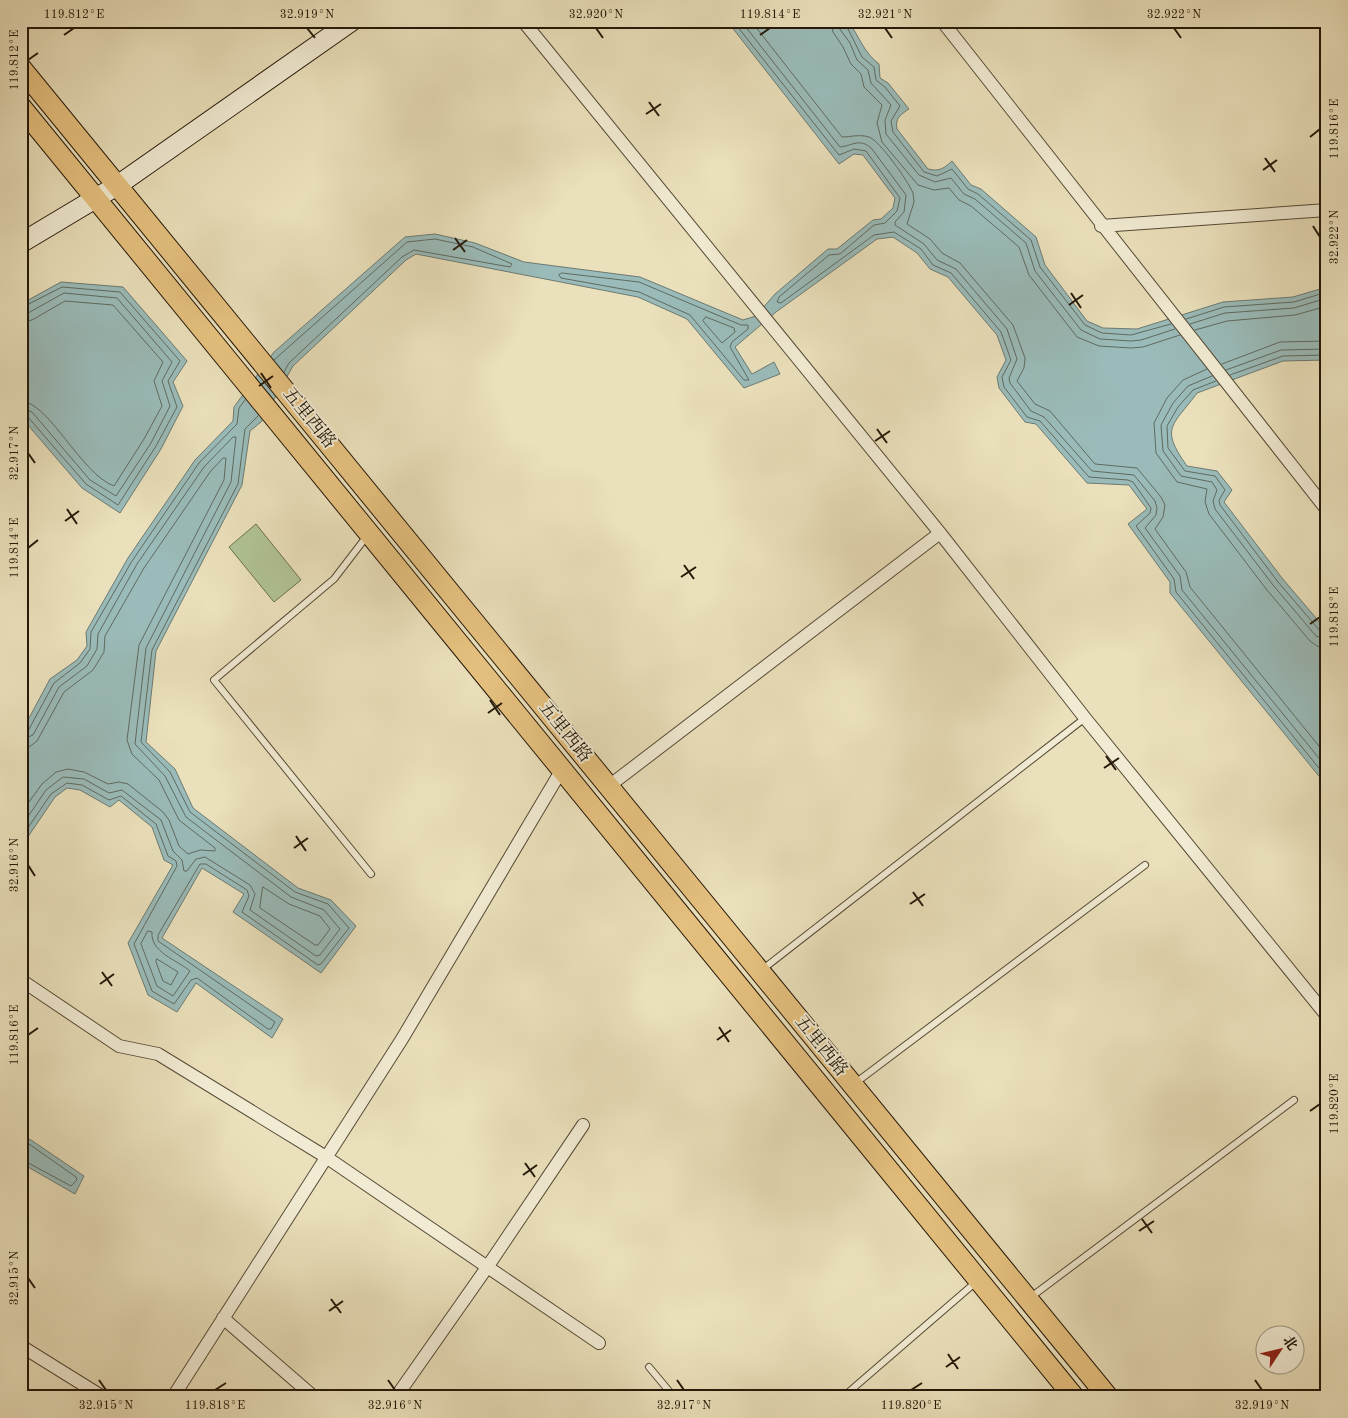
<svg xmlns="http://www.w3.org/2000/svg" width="1348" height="1418" font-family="'Old Standard TT','Noto Serif SC',serif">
<rect width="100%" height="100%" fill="#eae0bb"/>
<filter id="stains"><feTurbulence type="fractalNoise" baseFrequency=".004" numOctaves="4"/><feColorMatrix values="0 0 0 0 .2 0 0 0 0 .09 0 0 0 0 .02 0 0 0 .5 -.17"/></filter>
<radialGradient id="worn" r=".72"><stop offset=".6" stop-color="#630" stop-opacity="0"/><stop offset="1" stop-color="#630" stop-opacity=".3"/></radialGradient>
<path fill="#b0c395" stroke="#6a6e4e" d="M 256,524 L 301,580 L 274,602 L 229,547 Z"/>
<path fill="#9abbb9" stroke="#6b7a72" d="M 727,21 L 848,21 C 859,36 864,53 879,64 L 880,78 L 888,83 L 909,109 C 900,115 895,118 897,129 L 928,169 C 940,172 944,168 952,161 L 971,185 L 981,189 L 1036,237 L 1045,265 L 1087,321 L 1103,328 L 1137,329 L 1223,302 L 1293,297 L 1327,287 L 1327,360 L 1283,361 L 1197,393 C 1173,426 1159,427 1187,466 L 1217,471 L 1232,490 L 1224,502 L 1282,578 L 1327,631 L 1327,786 L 1170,593 L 1170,582 L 1128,524 L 1147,509 L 1129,485 L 1087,483 L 1036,424 L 1025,422 L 999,388 L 997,377 L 1006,360 L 997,335 L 948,277 L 930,269 L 917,253 L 893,237 L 877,239 L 776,312 L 735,347 L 752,374 L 774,362 L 780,374 L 744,388 L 687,319 L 638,297 L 416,254 L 406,260 L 293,366 L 261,422 L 250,431 L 242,485 L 156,651 L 146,742 L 175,769 L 193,808 L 298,888 L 331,900 L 356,926 L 321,973 L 233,912 L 244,894 L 202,868 L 162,938 L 283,1019 L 272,1038 L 196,983 L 177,1012 L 148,995 L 128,943 L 173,865 L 164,860 L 152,827 L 119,800 L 110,807 L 80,790 L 67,788 L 55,797 L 21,847 L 21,733 L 50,679 L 77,660 L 87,646 L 86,632 L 128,558 L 195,460 L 233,421 L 234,407 L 274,352 L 405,237 L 435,234 L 475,243 L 524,262 L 640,277 L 743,320 L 756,316 L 775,294 L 828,249 L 837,249 L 873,220 L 881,219 L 893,208 L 895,198 L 863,155 L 854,154 L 839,164 Z
M 61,282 L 123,287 L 187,361 L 173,382 L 183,406 L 161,449 L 120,513 L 82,488 L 21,417 L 21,304 Z
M 21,1136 L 31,1140 L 84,1176 L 75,1194 L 21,1163 Z"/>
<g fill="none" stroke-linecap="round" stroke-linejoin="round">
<path stroke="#5f6a60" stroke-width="1" d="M 733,21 L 839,155 L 854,149 L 866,151 L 900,198 L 897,211 L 885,223 L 874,225 L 840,254 L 829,255 L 779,297 L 777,302 L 781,303 L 874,235 L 894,232 L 921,249 L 933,265 L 951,273 L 1001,332 L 1011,360 L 1002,377 L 1004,387 L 1027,417 L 1040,421 L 1089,477 L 1128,480 L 1133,482 L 1151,508 L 1150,513 L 1136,526 L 1174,579 L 1176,592 L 1327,778
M 741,21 L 840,147 C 852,146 860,137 872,149 L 906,195 L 904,212 L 895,222 L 895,225 L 924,244 L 937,260 L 956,269 L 1007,329 L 1017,359 L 1009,378 L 1010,383 L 1031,411 L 1044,417 L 1092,471 L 1134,475 L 1155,501 L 1157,508 L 1156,515 L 1145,528 L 1180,576 L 1182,590 L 1327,768
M 751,21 L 842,137 C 851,137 859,134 869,137 C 880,141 908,181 913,193 L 914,202 L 907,224 L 930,239 L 942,253 L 960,263 L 1013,325 L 1025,358 L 1024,368 L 1017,381 L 1035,404 L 1050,411 L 1095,464 L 1137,468 L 1161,497 L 1165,505 L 1163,517 L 1155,529 L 1186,572 L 1190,587 L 1327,756
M 831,21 L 833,32 L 843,47 L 851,64 L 861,74 L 864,87 L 882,105 L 877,123 L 882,142 L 918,185 L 934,190 L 949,188 L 959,200 L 971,206 L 1019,247 L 1029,275 L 1077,337 L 1099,346 L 1131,348 L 1143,347 L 1180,335
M 838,21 L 839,28 L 850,43 L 857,60 L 868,70 L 871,83 L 891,105 L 885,120 L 886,134 L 919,175 L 935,182 L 951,178 L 964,194 L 975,199 L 1026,243 L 1035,271 L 1081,330 L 1100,339 L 1131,341 L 1141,340 L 1175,329
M 844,21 L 862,57 L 874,67 L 876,80 L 885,87 L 900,106 L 891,121 L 893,132 L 924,172 L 937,176 L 952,169 L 968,189 L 978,194 L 1031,240 L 1040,267 L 1085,325 L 1102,333 L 1131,335 L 1171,324
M 562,273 L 639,282 L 741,325 L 748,325 L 748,329 L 732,342 L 730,347 L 749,380 L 744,380 L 690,315 L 639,292 L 561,278 L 559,275 Z
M 21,308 L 62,287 L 120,292 L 180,361 L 168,381 L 177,407 L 156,446 L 118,505 L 86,484 L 27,416 L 21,415
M 21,314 L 28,313 L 64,293 L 117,298 L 172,362 L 162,381 L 170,406 L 151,443 L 116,496 L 90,480 L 32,412 L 21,408
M 706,317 L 734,328 L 735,332 L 722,343 L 703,321 Z
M 1186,319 L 1224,307 L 1294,302 L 1327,292
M 21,322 L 32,320 L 65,301 L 113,305 L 163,362 L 154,381 L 162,406 L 144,439 L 114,486 C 81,474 49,402 21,401
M 1190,324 L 1225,313 L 1294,308 L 1327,298
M 1195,330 L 1227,321 L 1295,315 L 1327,306
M 274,360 L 407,242 L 435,239 L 473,247 L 512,264 L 510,267 L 414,250 L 402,257 L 289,363 L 284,372
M 1222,364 L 1280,342 L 1327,341
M 1207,369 L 1183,380 L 1167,398 L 1154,423 L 1156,453 L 1177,482 L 1207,489 L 1205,502 L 1209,514 L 1267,590 L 1310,641 L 1317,646 L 1327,648
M 1226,370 L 1281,350 L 1327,349
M 1230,375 L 1283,356 L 1327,355
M 1212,376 L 1188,386 L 1173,403 L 1161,425 L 1163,451 L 1181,476 L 1212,482 L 1217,490 L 1213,501 L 1215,509 L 1273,585 L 1316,636 L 1327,640
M 1216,381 L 1193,390 L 1178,407 L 1167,426 L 1168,448 L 1185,471 L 1215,476 L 1225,490 L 1219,500 L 1220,505 L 1278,582 L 1321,632 L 1327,634
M 21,734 L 28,731 L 54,683 L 80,663 L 90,649 L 91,632 L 132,561 L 199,463 L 237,424 L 239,408 L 245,400
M 21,740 L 33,735 L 59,687 L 87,666 L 97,649 L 98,634 L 137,564 L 204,467 L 233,437 L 236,437 L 231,482 L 146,648 L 135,744 L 165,776 L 186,817 L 291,897 L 324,910 L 340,929 L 320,955 L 316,956 L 250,910 L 255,894 L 250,885 L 205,857 L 196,859 L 187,871 L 184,871 L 182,860 L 173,851 L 161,820 L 122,790 L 109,793 L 84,779 L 63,777 L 46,790 L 21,827
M 21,748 L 29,747 L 37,741 L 64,692 L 93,670 L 104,652 L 105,636 L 144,568 L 210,472 L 223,458 L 226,458 L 224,480 L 139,645 L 127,740 L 132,754 L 159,780 L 179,820 L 215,848 L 215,851 L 200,850 L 188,854 L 179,846 L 169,820 L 163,812 L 128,784 L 119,782 L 108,784 L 84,772 L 68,769 L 56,772 L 42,784 L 21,813
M 21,838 L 51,794 L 67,783 L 82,785 L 109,800 L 121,796 L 156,824 L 168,856 L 176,861 L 177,866 L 134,944 L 152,991 L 174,1004 L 191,980 L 197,978 L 268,1029 L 271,1029 L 275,1022 L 158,941 L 158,935 L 200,864 L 206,864 L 247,890 L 249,896 L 242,912 L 318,965 L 321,964 L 349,928 L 328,904 L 295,892 L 190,812 L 170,772 L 141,742 L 152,650 L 238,484 L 245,429 L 258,416
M 263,887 L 289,904 L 320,916 L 330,929 L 318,945 L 315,945 L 260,908 Z
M 148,931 L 152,932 C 150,952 177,960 190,971 L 173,996 L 157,986 L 141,944 Z
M 157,959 L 178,972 L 171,985 L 163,981 L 156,962 Z
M 21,1141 L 29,1144 L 76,1177 L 77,1180 L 71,1186 L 21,1159"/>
<defs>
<path id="service" d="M 367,536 L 334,579 L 214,680 L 371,874
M 763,969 L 1085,718
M 854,1084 L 1145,865
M 1031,1297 L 1294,1100
M 649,1367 L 674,1397
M 843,1397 L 976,1282"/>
<path id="minor" d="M 523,21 L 940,533 L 1085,718 L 1327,1016
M 942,21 L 1327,510
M 1101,226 L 1327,210
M 609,786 L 940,533
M 21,980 L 119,1046 L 158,1054 L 326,1157 L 599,1343
M 223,1318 L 314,1397
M 21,1346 L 103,1397
M 173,1397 L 402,1039 L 561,771
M 396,1397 L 488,1266 L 583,1125"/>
<path id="secondary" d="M 21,243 L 118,185 L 352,21"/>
<path id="primary" d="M 21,68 L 1108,1397
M 21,107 L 1074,1397"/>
</defs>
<use href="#service" stroke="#564a35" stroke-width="8"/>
<use href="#minor" stroke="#564a35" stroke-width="14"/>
<use href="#secondary" stroke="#241808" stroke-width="21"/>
<use href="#primary" stroke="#241808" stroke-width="22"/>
<use href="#service" stroke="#f1ebd3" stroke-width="6"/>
<use href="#minor" stroke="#f1ebd3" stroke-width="12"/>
<use href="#secondary" stroke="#f1ebd3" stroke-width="19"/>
<use href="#primary" stroke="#e5c07e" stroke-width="20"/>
</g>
<path fill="none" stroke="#241808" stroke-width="2" d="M 307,28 L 315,38M 596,28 L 603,38M 885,28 L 892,38M 1174,28 L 1181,38M 64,35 L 74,28M 760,35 L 770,28M 28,60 L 38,53M 649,102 L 659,116M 646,114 L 661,104M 1310,137 L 1320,129M 1265,158 L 1275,172M 1263,170 L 1277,160M 1313,226 L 1320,237M 455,238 L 465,252M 453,250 L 467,240M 1071,293 L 1081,308M 1069,305 L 1083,295M 261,373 L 271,388M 259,386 L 273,376M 877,429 L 887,443M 875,441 L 890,431M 28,453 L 35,463M 67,509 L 77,524M 65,521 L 79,511M 28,548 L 38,540M 684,565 L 694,579M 681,577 L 696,567M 1310,624 L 1320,617M 490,700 L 500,715M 488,713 L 502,703M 1106,756 L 1116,770M 1104,768 L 1119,758M 296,836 L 306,851M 294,848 L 308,838M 28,865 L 35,876M 913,892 L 923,906M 910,904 L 925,894M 102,972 L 112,986M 100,984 L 114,974M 719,1027 L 729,1042M 28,1035 L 38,1028M 717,1040 L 731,1030M 1310,1111 L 1320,1104M 525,1163 L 535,1177M 523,1175 L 537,1165M 1142,1219 L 1152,1233M 1139,1231 L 1154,1221M 28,1278 L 35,1288M 331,1299 L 341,1313M 329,1311 L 343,1301M 948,1354 L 958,1369M 946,1367 L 960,1357M 99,1380 L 106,1390M 388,1380 L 395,1390M 677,1380 L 684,1390M 1255,1380 L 1262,1390M 215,1390 L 226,1383M 911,1390 L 922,1383"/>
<g text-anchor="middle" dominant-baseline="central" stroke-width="4" stroke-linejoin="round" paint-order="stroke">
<g font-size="18" fill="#241808" stroke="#f1ebd3">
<text transform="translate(309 418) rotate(51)">五里西路</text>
<text transform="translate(565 732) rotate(51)">五里西路</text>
<text transform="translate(821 1046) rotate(51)">五里西路</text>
</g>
</g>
<rect width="1348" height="1418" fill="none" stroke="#eae0bb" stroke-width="55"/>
<g transform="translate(1280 1350) rotate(55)"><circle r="24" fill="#f1ebd3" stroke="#9f9782"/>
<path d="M0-4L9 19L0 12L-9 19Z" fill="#8f2418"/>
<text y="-8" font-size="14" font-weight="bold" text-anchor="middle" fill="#241808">北</text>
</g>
<rect x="28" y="28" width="1292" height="1362" fill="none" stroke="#241808" stroke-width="2"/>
<g font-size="12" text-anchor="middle" fill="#241808">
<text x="74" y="18">119.812°E</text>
<text x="307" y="18">32.919°N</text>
<text x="596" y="18">32.920°N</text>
<text x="770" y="18">119.814°E</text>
<text x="885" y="18">32.921°N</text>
<text x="1174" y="18">32.922°N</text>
<text transform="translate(14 60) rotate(-90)" y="4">119.812°E</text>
<text transform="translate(1334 129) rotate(-90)" y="4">119.816°E</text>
<text transform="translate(1334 237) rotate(-90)" y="4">32.922°N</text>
<text transform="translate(14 453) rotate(-90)" y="4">32.917°N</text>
<text transform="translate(14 548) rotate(-90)" y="4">119.814°E</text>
<text transform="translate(1334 617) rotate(-90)" y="4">119.818°E</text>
<text transform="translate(14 865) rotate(-90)" y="4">32.916°N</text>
<text transform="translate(14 1035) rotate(-90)" y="4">119.816°E</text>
<text transform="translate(1334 1104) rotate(-90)" y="4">119.820°E</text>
<text transform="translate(14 1278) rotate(-90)" y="4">32.915°N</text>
<text x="106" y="1409">32.915°N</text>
<text x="215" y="1409">119.818°E</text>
<text x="395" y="1409">32.916°N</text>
<text x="684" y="1409">32.917°N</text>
<text x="911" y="1409">119.820°E</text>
<text x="1262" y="1409">32.919°N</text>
</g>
<rect width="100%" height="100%" filter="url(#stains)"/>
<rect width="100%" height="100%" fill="url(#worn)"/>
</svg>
